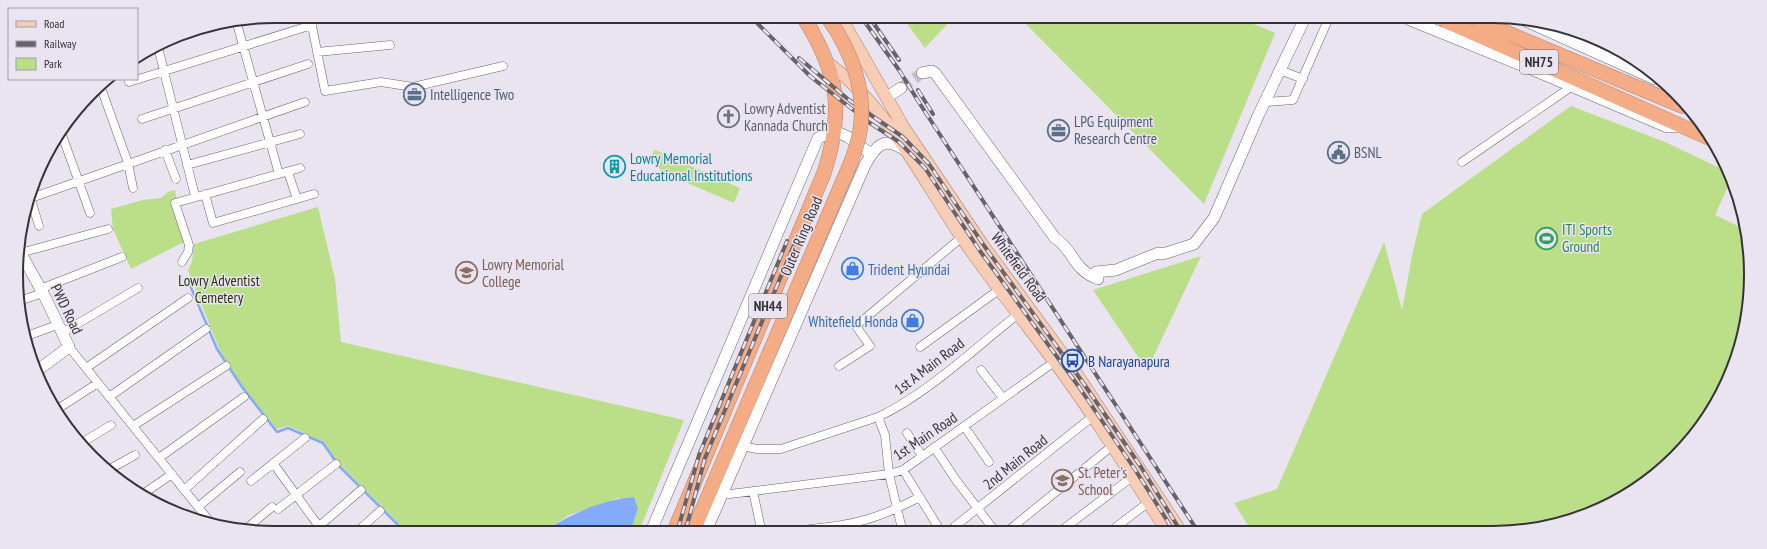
<svg xmlns="http://www.w3.org/2000/svg" width="1767" height="549" font-family="'PT Sans Narrow',sans-serif">
<rect width="100%" height="100%" fill="#eae3f0"/>
<path fill="#bbde88" d="M 903,18 L 952,19 L 925,48 Z
M 1021,19 L 1245,20 L 1275,33 L 1204,204 Z
M 1571,106 L 1665,142 L 1724,170 L 1729,184 L 1715,215 L 1746,230 L 1746,325 L 1716,404 L 1675,457 L 1607,506 L 1526,531 L 1251,530 L 1234,503 L 1277,489 L 1384,242 L 1402,310 L 1413,251 L 1422,214 Z
M 655,150 L 740,188 L 734,203 L 662,172 L 652,160 L 652,154 Z
M 175,190 L 184,242 L 131,269 L 113,229 L 111,209 L 143,200 L 161,198 L 168,192 Z
M 318,207 L 335,279 L 341,342 L 684,420 L 640,529 L 631,529 L 638,509 L 619,498 L 569,515 L 548,529 L 403,528 L 335,460 L 324,442 L 289,426 L 276,429 L 242,386 L 220,351 L 188,270 L 192,262 L 194,244 Z
M 1201,256 L 1147,370 L 1093,290 Z"/>
<path fill="#83aafd" d="M 634,497 L 638,509 L 631,529 L 548,529 C 574,512 603,500 634,497 Z"/>
<g fill="none" stroke-linecap="round" stroke-linejoin="round">
<path stroke="#83aafd" stroke-width="2.5" d="M 187,278 L 217,349 L 242,387 L 277,432 L 288,428 L 323,443 L 338,465 L 401,528"/>
<path stroke="#c6c0cb" stroke-width="11" stroke-dasharray="11 5.5" stroke-linecap="butt" d="M 901,88 L 922,73"/>
<defs>
<path id="street" d="M 310,16 L 325,91 L 381,82 L 413,87 L 503,66
M 310,18 L 319,16
M 237,24 L 279,174
M 158,47 L 195,196
M 317,52 L 390,45
M 1280,70 L 1303,79
M 129,82 L 312,25
M 100,85 L 128,163 L 133,188
M 1265,102 L 1293,100 L 1328,20
M 142,119 L 308,64
M 62,135 L 90,213
M 165,150 L 176,179
M 1462,162 L 1571,87
M 187,165 L 300,134
M 288,172 L 297,199
M 205,194 L 213,223 L 314,194
M 31,198 L 305,102
M 31,200 L 39,226
M 20,253 L 108,229
M 182,262 L 188,252 L 189,245 L 175,203 L 300,168
M 40,289 L 122,257
M 22,300 L 43,293
M 62,333 L 138,288
M 24,337 L 57,325
M 69,347 L 211,523
M 920,347 L 1000,289
M 839,366 L 870,346 L 856,326 L 962,237
M 86,368 L 188,298
M 981,370 L 1003,398
M 109,397 L 206,329
M 56,410 L 98,383
M 878,417 L 885,435 L 889,474 L 902,529
M 133,426 L 226,366
M 964,426 L 989,462
M 907,433 L 922,456
M 83,442 L 111,425
M 742,446 L 757,449 L 781,449 L 878,417 C 927,394 974,349 1017,315
M 934,447 L 956,480 L 994,530
M 159,458 L 244,397
M 273,463 L 320,528
M 110,469 L 135,455
M 903,470 L 940,530
M 251,481 L 305,438
M 184,490 L 263,419
M 753,491 L 761,529
M 721,493 L 730,494 L 889,474 L 903,470 L 1054,362
M 143,494 L 172,474
M 198,507 L 240,472
M 278,509 L 336,464
M 954,527 L 1092,417
M 247,528 L 272,507
M 317,528 L 361,490
M 361,528 L 380,511
M 810,529 C 856,525 879,518 920,497
M 1009,530 L 1112,446
M 1062,530 L 1136,474
M 1112,530 L 1149,502"/>
<path id="secondary" d="M 1410,20 L 1531,69 L 1667,127 L 1682,126
M 1526,21 L 1655,79
M 922,73 L 932,71 L 935,73 L 1055,238 C 1074,250 1072,269 1098,279
M 887,97 L 901,88
M 19,250 L 43,293 L 69,347 L 38,370
M 1092,276 L 1096,272 L 1116,270 L 1158,253 L 1163,254 L 1194,244 L 1214,218 L 1258,116 L 1304,20
M 652,529 L 818,138 L 835,131 L 848,137 L 871,154
M 707,529 L 865,165 C 876,145 885,135 906,151"/>
<path id="primary" d="M 841,18 L 904,128 L 982,244 L 1070,364 L 1180,530
M 829,64 C 888,107 922,179 962,238 C 991,280 1023,320 1054,361 C 1094,415 1130,473 1166,530"/>
<path id="highway" d="M 1446,21 L 1711,139
M 1479,21 L 1682,106
M 675,529 L 824,173 C 844,111 839,74 804,18
M 694,529 L 851,162"/>
</defs>
<use href="#street" stroke="#6a646f" stroke-width="9"/>
<use href="#secondary" stroke="#6a646f" stroke-width="12"/>
<use href="#primary" stroke="#b2826b" stroke-width="13"/>
<use href="#highway" stroke="#b2826b" stroke-width="15"/>
<use href="#street" stroke="#fff" stroke-width="8"/>
<use href="#secondary" stroke="#fff" stroke-width="11"/>
<use href="#primary" stroke="#f8cdb7" stroke-width="12"/>
<use href="#highway" stroke="#f4ac87" stroke-width="14"/>
<defs>
<path id="rail" d="M 752,18 L 811,77 L 870,123 L 899,142 L 925,168 L 980,251 L 1079,387 L 1136,471 L 1173,530
M 862,18 L 899,70 L 920,104 L 1197,530
M 870,18 L 899,60
M 799,58 L 849,100 L 903,137 L 929,164 L 985,247 L 1084,384 L 1141,467 L 1180,530
M 918,90 L 933,114
M 678,529 L 699,455 L 787,241
M 686,529 L 705,458 L 794,245"/>
</defs>
<use href="#rail" stroke="#67636a" stroke-width="4"/>
<use href="#rail" stroke="#eae3f0" stroke-width="2.5" stroke-dasharray="8" stroke-linecap="butt"/>
<defs>
<path id="highway-bridge" d="M 828,18 C 852,52 868,94 859,136 C 857,145 854,154 851,162"/>
</defs>
<use href="#highway-bridge" stroke="#b2826b" stroke-width="15" stroke-linecap="butt"/>
<use href="#highway-bridge" stroke="#f4ac87" stroke-width="14"/>
</g>
<defs>
<symbol id="office-ring" viewBox="-11 -11 22 22"><circle r="9.5" fill="#eae3f0" stroke="#5c6f8a" stroke-width="1.5"/><path d="M-6-3h4V-5.5h4V-3h4V5H-6ZM-1-4.5V-3h2v-1.5ZM-6 0V1H6V0Z" fill="#5c6f8a"/></symbol>
<symbol id="church-ring" viewBox="-11 -11 22 22"><circle r="9.5" fill="#eae3f0" stroke="#6b7280" stroke-width="1.5"/><path d="M-1.2-6h2.4v3.5h3.3v2.4h-3.3V6h-2.4V-.1h-3.3v-2.4h3.3Z" fill="#6b7280"/></symbol>
<symbol id="civic-ring" viewBox="-11 -11 22 22"><circle r="9.5" fill="#eae3f0" stroke="#5c6f8a" stroke-width="1.5"/><path d="M-.6-6.5H3V-4.5H.6V-3L4-1V1h2V6H-6V1h2V-1L-.6-3ZM-1.2 2.5V6h2.4V2.5Z" fill="#5c6f8a"/></symbol>
<symbol id="building-ring" viewBox="-11 -11 22 22"><circle r="9.5" fill="#eae3f0" stroke="#0f9aa8" stroke-width="1.5"/><path d="M-4-6H4V6H1V3H-1V6H-4ZM-2.5-4.3h1.7v1.8h-1.7ZM.8-4.3h1.7v1.8H.8ZM-2.5-1h1.7V.8h-1.7ZM.8-1h1.7V.8H.8Z" fill="#0f9aa8"/></symbol>
<symbol id="stadium-ring" viewBox="-11 -11 22 22"><circle r="9.5" fill="#eae3f0" stroke="#2e9e5b" stroke-width="1.5"/><path d="M0-5a6.5 5 0 1 0 0 10a6.5 5 0 1 0 0-10ZM-3.5-1.8h7v3.6h-7Z" fill="#2e9e5b"/></symbol>
<symbol id="shop-ring" viewBox="-11 -11 22 22"><circle r="9.5" fill="#eae3f0" stroke="#3f7fe0" stroke-width="1.5"/><path d="M-5-2.5h2.3a2.7 3.5 0 0 1 5.4 0H5L5.5 6h-11ZM-1.5-2.5h3a1.5 2.3 0 0 0-3 0Z" fill="#3f7fe0"/></symbol>
<symbol id="university-ring" viewBox="-11 -11 22 22"><circle r="9.5" fill="#eae3f0" stroke="#8d6e63" stroke-width="1.5"/><path d="M0-5L7-2L0 1L-7-2ZM-4 1L0 2.5L4 1V4Q0 6-4 4Z" fill="#8d6e63"/></symbol>
<symbol id="bus-ring" viewBox="-11 -11 22 22"><circle r="9.5" fill="#eae3f0" stroke="#1a4fb4" stroke-width="1.5"/><path d="M-5-6H5V4H4V6H2V4H-2V6H-4V4H-5ZM-3.5-4V0h7V-4ZM-3.5 1.2v1.5H-2V1.2ZM2 1.2v1.5H3.5V1.2Z" fill="#1a4fb4"/></symbol>
<symbol id="school-ring" viewBox="-11 -11 22 22"><circle r="9.5" fill="#eae3f0" stroke="#8d6e63" stroke-width="1.5"/><path d="M0-5L7-2L0 1L-7-2ZM-4 1L0 2.5L4 1V4Q0 6-4 4Z" fill="#8d6e63"/></symbol>
</defs>
<g fill-rule="evenodd">
<use href="#office-ring" x="402" y="82" width="25" height="25"/>
<use href="#church-ring" x="716" y="104" width="25" height="25"/>
<use href="#office-ring" x="1046" y="118" width="25" height="25"/>
<use href="#civic-ring" x="1326" y="140" width="25" height="25"/>
<use href="#building-ring" x="602" y="154" width="25" height="25"/>
<use href="#stadium-ring" x="1534" y="226" width="25" height="25"/>
<use href="#shop-ring" x="840" y="256" width="25" height="25"/>
<use href="#university-ring" x="454" y="260" width="25" height="25"/>
<use href="#shop-ring" x="900" y="308" width="25" height="25"/>
<use href="#bus-ring" x="1060" y="348" width="25" height="25"/>
<use href="#school-ring" x="1050" y="468" width="25" height="25"/>
</g>
<g text-anchor="middle" dominant-baseline="central" stroke-width="3" stroke-linejoin="round" paint-order="stroke">
<g fill="#eae3f0" stroke="#6c686f" stroke-width="1">
<rect x="1520" y="50" width="38" height="24" rx="3"/>
<rect x="749" y="294" width="38" height="24" rx="3"/>
</g>
<g font-size="14" font-weight="bold" fill="#363338">
<text x="1539" y="62">NH75</text>
<text x="768" y="306">NH44</text>
</g>
<g font-size="15" fill="#4e5e75" stroke="#eae3f0" text-anchor="start">
<text x="430" y="94">Intelligence Two</text>
<text x="1074" y="121">LPG Equipment<tspan x="1074" dy="17">Research Centre</tspan></text>
<text x="1354" y="152">BSNL</text>
</g>
<g font-size="15" fill="#5b616d" stroke="#eae3f0" text-anchor="start">
<text x="744" y="108">Lowry Adventist<tspan x="744" dy="17">Kannada Church</tspan></text>
</g>
<g font-size="15" fill="#0d838f" stroke="#eae3f0" text-anchor="start">
<text x="630" y="158">Lowry Memorial<tspan x="630" dy="17">Educational Institutions</tspan></text>
</g>
<g font-size="15" fill="#27864d" stroke="#eae3f0" text-anchor="start">
<text x="1562" y="229">ITI Sports<tspan x="1562" dy="17">Ground</tspan></text>
</g>
<g font-size="15" fill="#363338" stroke="#eae3f0">
<text transform="translate(801 236) rotate(-67)">Outer Ring Road</text>
<text transform="translate(1019 267) rotate(54)">Whitefield Road</text>
<text transform="translate(67 309) rotate(64)">PWD Road</text>
<text transform="translate(929 366) rotate(-37)">1st A Main Road</text>
<text transform="translate(925 436) rotate(-34)">1st Main Road</text>
<text transform="translate(1015 462) rotate(-39)">2nd Main Road</text>
</g>
<g font-size="15" fill="#785e54" stroke="#eae3f0" text-anchor="start">
<text x="482" y="264">Lowry Memorial<tspan x="482" dy="17">College</tspan></text>
<text x="1078" y="472">St. Peter's<tspan x="1078" dy="17">School</tspan></text>
</g>
<g font-size="15" fill="#366cbe" stroke="#eae3f0" text-anchor="start">
<text x="868" y="269">Trident Hyundai</text>
<text x="898" y="321" text-anchor="end">Whitefield Honda</text>
</g>
<g font-size="15" fill="#27350e" stroke="#eae3f0">
<text x="219" y="280">Lowry Adventist<tspan x="219" dy="17">Cemetery</tspan></text>
</g>
<g font-size="15" fill="#164399" stroke="#eae3f0" text-anchor="start">
<text x="1088" y="361">B Narayanapura</text>
</g>
</g>
<path d="M0 0H1767V549H0ZM274 23H1493A251 251 0 0 1 1744 274V275A251 251 0 0 1 1493 526H274A251 251 0 0 1 23 275V274A251 251 0 0 1 274 23Z" fill="#eae3f0" fill-rule="evenodd"/>
<path fill="none" stroke="#363338" stroke-width="2" d="M274 23H1493A251 251 0 0 1 1744 274V275A251 251 0 0 1 1493 526H274A251 251 0 0 1 23 275V274A251 251 0 0 1 274 23Z"/>
<rect x="8" y="8" width="130" height="72" fill="#eae3f0" stroke="#a29da6"/>
<rect x="16" y="21" width="20" height="6" fill="#f8cdb7" stroke="#a29da6"/>
<text x="44" y="28" font-size="12" fill="#363338">Road</text>
<rect x="16" y="41" width="20" height="6" fill="#67636a" stroke="#a29da6"/>
<text x="44" y="48" font-size="12" fill="#363338">Railway</text>
<rect x="16" y="58" width="20" height="12" fill="#bbde88" stroke="#a29da6"/>
<text x="44" y="68" font-size="12" fill="#363338">Park</text>
</svg>
